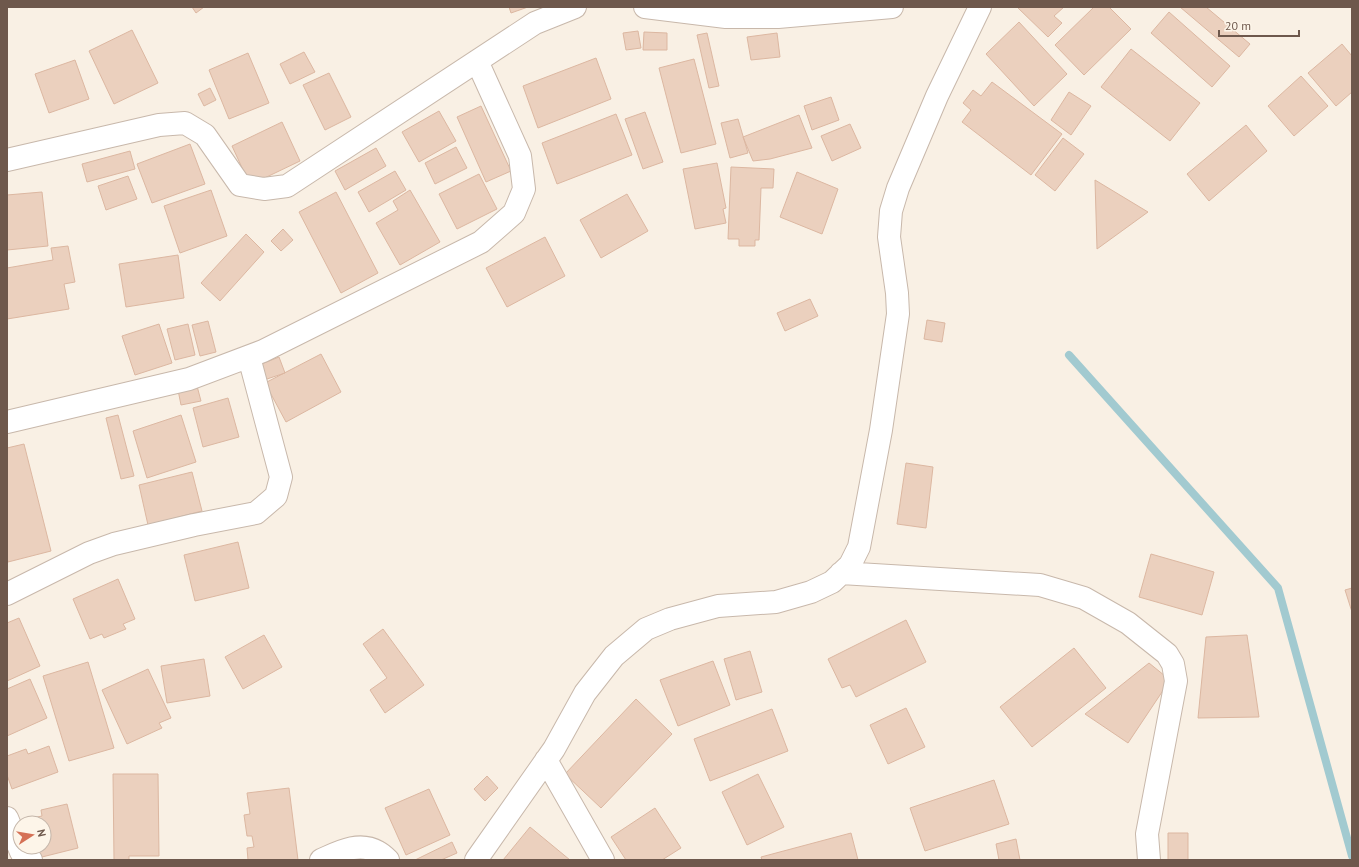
<svg xmlns="http://www.w3.org/2000/svg" width="1359" height="867" font-family="'PT Sans',sans-serif">
<rect width="100%" height="100%" fill="#f9f0e4"/>
<g fill="none" stroke-linecap="round" stroke-linejoin="round">
<path stroke="#a2cad0" stroke-width="8" d="M 1069,355 L 1278,588 L 1352,856"/>
</g>
<path fill="#ebd0be" stroke="#dcb7a1" d="M 192,7 L 204,7 L 196,13 Z
M 509,7 L 528,7 L 511,13 Z
M 1017,7 L 1064,7 L 1054,16 L 1062,23 L 1048,37 Z
M 1094,7 L 1109,7 L 1131,29 L 1084,75 L 1055,45 Z
M 1180,7 L 1206,7 L 1250,44 L 1239,57 Z
M 1169,12 L 1230,66 L 1212,87 L 1151,33 Z
M 1019,22 L 1067,74 L 1034,106 L 986,54 Z
M 132,30 L 158,83 L 114,104 L 89,51 Z
M 638,31 L 641,48 L 626,50 L 623,33 Z
M 644,32 L 667,33 L 667,50 L 643,50 Z
M 707,33 L 719,86 L 709,88 L 697,35 Z
M 777,33 L 780,57 L 751,60 L 747,37 Z
M 1342,44 L 1352,56 L 1352,92 L 1336,106 L 1308,73 Z
M 1131,49 L 1200,103 L 1170,141 L 1101,87 Z
M 304,52 L 315,72 L 290,84 L 280,64 Z
M 248,53 L 269,103 L 229,119 L 209,70 Z
M 596,58 L 611,99 L 538,128 L 523,86 Z
M 694,59 L 716,144 L 681,153 L 659,68 Z
M 75,60 L 89,99 L 49,113 L 35,74 Z
M 329,73 L 351,117 L 325,130 L 303,85 Z
M 1301,76 L 1328,106 L 1294,136 L 1268,106 Z
M 992,82 L 1062,134 L 1031,175 L 962,122 L 971,110 L 963,103 L 973,90 L 981,96 Z
M 210,88 L 216,100 L 204,106 L 198,94 Z
M 1069,92 L 1091,106 L 1071,135 L 1051,120 Z
M 831,97 L 839,120 L 812,130 L 804,106 Z
M 481,106 L 511,171 L 486,182 L 457,117 Z
M 439,111 L 456,141 L 419,162 L 402,132 Z
M 645,112 L 663,162 L 643,169 L 625,119 Z
M 616,114 L 632,155 L 557,184 L 542,143 Z
M 799,115 L 812,148 L 770,159 L 753,161 L 743,137 Z
M 738,119 L 748,153 L 730,158 L 721,123 Z
M 282,122 L 300,161 L 250,185 L 232,146 Z
M 850,124 L 861,148 L 832,161 L 821,136 Z
M 1246,125 L 1267,151 L 1209,201 L 1187,174 Z
M 1063,138 L 1084,154 L 1055,191 L 1035,175 Z
M 190,144 L 205,184 L 152,203 L 137,164 Z
M 456,147 L 467,168 L 435,184 L 425,163 Z
M 376,148 L 386,166 L 345,190 L 335,171 Z
M 130,151 L 135,169 L 87,182 L 82,164 Z
M 717,163 L 726,208 L 723,209 L 726,223 L 695,229 L 683,169 Z
M 731,167 L 774,169 L 773,188 L 761,188 L 759,240 L 755,240 L 755,246 L 739,246 L 739,239 L 728,239 Z
M 395,171 L 406,190 L 369,212 L 358,192 Z
M 797,172 L 838,189 L 822,234 L 780,217 Z
M 479,174 L 497,209 L 457,229 L 439,194 Z
M 128,176 L 137,199 L 106,210 L 98,186 Z
M 1095,180 L 1148,212 L 1097,249 Z
M 211,190 L 227,236 L 180,253 L 164,206 Z
M 410,190 L 440,242 L 400,265 L 376,223 L 398,210 L 393,201 Z
M 42,192 L 48,246 L 7,250 L 7,195 Z
M 336,192 L 378,273 L 341,293 L 299,212 Z
M 627,194 L 648,231 L 601,258 L 580,220 Z
M 283,229 L 293,240 L 281,251 L 271,241 Z
M 246,234 L 264,252 L 220,301 L 201,283 Z
M 545,237 L 565,276 L 507,307 L 486,268 Z
M 68,246 L 75,282 L 64,284 L 69,309 L 7,319 L 7,268 L 53,260 L 51,248 Z
M 178,255 L 184,298 L 126,307 L 119,264 Z
M 810,299 L 818,316 L 785,331 L 777,313 Z
M 927,320 L 945,323 L 942,342 L 924,339 Z
M 208,321 L 216,352 L 200,356 L 192,325 Z
M 159,324 L 172,363 L 135,375 L 122,336 Z
M 188,324 L 195,355 L 175,360 L 167,329 Z
M 321,354 L 341,392 L 286,422 L 265,383 Z
M 279,357 L 285,373 L 264,380 L 259,365 Z
M 197,386 L 201,401 L 181,405 L 178,390 Z
M 228,398 L 239,437 L 203,447 L 193,408 Z
M 118,415 L 134,476 L 121,479 L 106,418 Z
M 181,415 L 196,462 L 147,478 L 133,431 Z
M 24,444 L 51,551 L 8,562 L 7,557 L 7,448 Z
M 906,463 L 933,467 L 926,528 L 897,524 Z
M 192,472 L 202,511 L 148,525 L 139,485 Z
M 238,542 L 249,588 L 195,601 L 184,555 Z
M 1151,554 L 1214,572 L 1202,615 L 1139,597 Z
M 118,579 L 135,619 L 123,624 L 126,629 L 104,638 L 102,634 L 90,639 L 73,599 Z
M 1352,588 L 1352,612 L 1345,590 Z
M 19,618 L 40,666 L 7,681 L 7,623 Z
M 906,620 L 926,662 L 856,697 L 850,685 L 842,688 L 828,659 Z
M 383,629 L 424,685 L 385,713 L 370,690 L 387,678 L 363,644 Z
M 264,635 L 282,667 L 243,689 L 225,657 Z
M 1247,635 L 1259,717 L 1198,718 L 1206,637 Z
M 1074,648 L 1106,688 L 1032,747 L 1000,707 Z
M 750,651 L 762,692 L 736,700 L 724,659 Z
M 204,659 L 210,696 L 167,703 L 161,666 Z
M 713,661 L 730,705 L 678,726 L 660,680 Z
M 88,662 L 114,748 L 69,761 L 43,676 Z
M 1149,663 L 1170,680 L 1128,743 L 1085,714 Z
M 148,669 L 171,718 L 159,723 L 162,728 L 127,744 L 102,690 Z
M 30,679 L 47,718 L 7,736 L 7,689 Z
M 636,699 L 672,734 L 601,808 L 565,774 Z
M 906,708 L 925,747 L 888,764 L 870,725 Z
M 772,709 L 788,751 L 710,781 L 694,739 Z
M 49,746 L 58,772 L 12,789 L 7,775 L 7,756 L 26,749 L 28,754 Z
M 113,774 L 158,774 L 159,856 L 129,856 L 129,860 L 114,860 Z
M 758,774 L 784,827 L 747,845 L 722,792 Z
M 487,776 L 498,788 L 485,801 L 474,789 Z
M 994,780 L 1009,824 L 925,851 L 910,808 Z
M 289,788 L 298,860 L 248,860 L 247,848 L 254,847 L 252,836 L 247,836 L 244,815 L 250,814 L 247,793 Z
M 429,789 L 450,835 L 406,855 L 385,808 Z
M 67,804 L 78,848 L 38,858 L 35,847 L 44,847 L 44,823 L 29,823 L 28,819 L 42,816 L 41,810 Z
M 655,808 L 681,848 L 662,860 L 626,860 L 611,837 Z
M 530,827 L 570,860 L 503,860 Z
M 851,833 L 858,860 L 762,860 L 761,857 Z
M 1168,833 L 1188,833 L 1188,860 L 1168,860 Z
M 1016,839 L 1020,860 L 999,860 L 996,844 Z
M 452,842 L 457,853 L 441,860 L 415,860 Z"/>
<g fill="none" stroke-linecap="round" stroke-linejoin="round">
<defs>
<path id="street" d="M 645,7 L 726,17 L 778,17 L 892,7
M 7,160 L 159,125 L 185,123 L 205,135 L 240,185 L 264,189 L 287,186 L 535,23 L 575,7
M 7,422 L 189,379 L 263,351 L 481,242 L 514,213 L 524,189 L 520,156 L 477,61
M 841,573 L 1040,585 L 1084,598 L 1128,623 L 1167,654 L 1173,664 L 1176,681 L 1147,834 L 1149,860
M 7,594 L 89,553 L 114,544 L 194,525 L 256,513 L 276,496 L 281,477 L 249,357
M 546,760 L 603,860
M 7,818 L 21,852 L 31,860
M 321,860 C 339,852 359,841 378,852 C 382,854 385,857 388,860
M 476,860 L 554,749 L 585,693 L 614,656 L 646,629 L 670,619 L 718,606 L 776,602 L 811,592 L 832,582 L 850,565 L 859,547 L 881,430 L 898,314 L 897,293 L 889,237 L 891,211 L 898,188 L 937,96 L 980,7"/>
</defs>
<use href="#street" stroke="#c8b8ab" stroke-width="24"/>
<use href="#street" stroke="#fff" stroke-width="22"/>
</g>
<rect width="1359" height="867" fill="none" stroke="#6e584c" stroke-width="16"/>
<g transform="translate(32 835) rotate(78)"><circle r="19" fill="#fdf5e9" stroke="#c4b6aa"/>
<path d="M0-3L7 15L0 10L-7 15Z" fill="#d57156"/>
<text y="-6" font-size="11" font-weight="bold" text-anchor="middle" fill="#6e584c">N</text>
</g>
<path d="M1219 30v6h80v-6" fill="none" stroke="#6e584c" stroke-width="2"/>
<text x="1225" y="30" font-size="12" fill="#6e584c" stroke="#fdf5e9" stroke-width="3" paint-order="stroke">20 m</text>
</svg>
